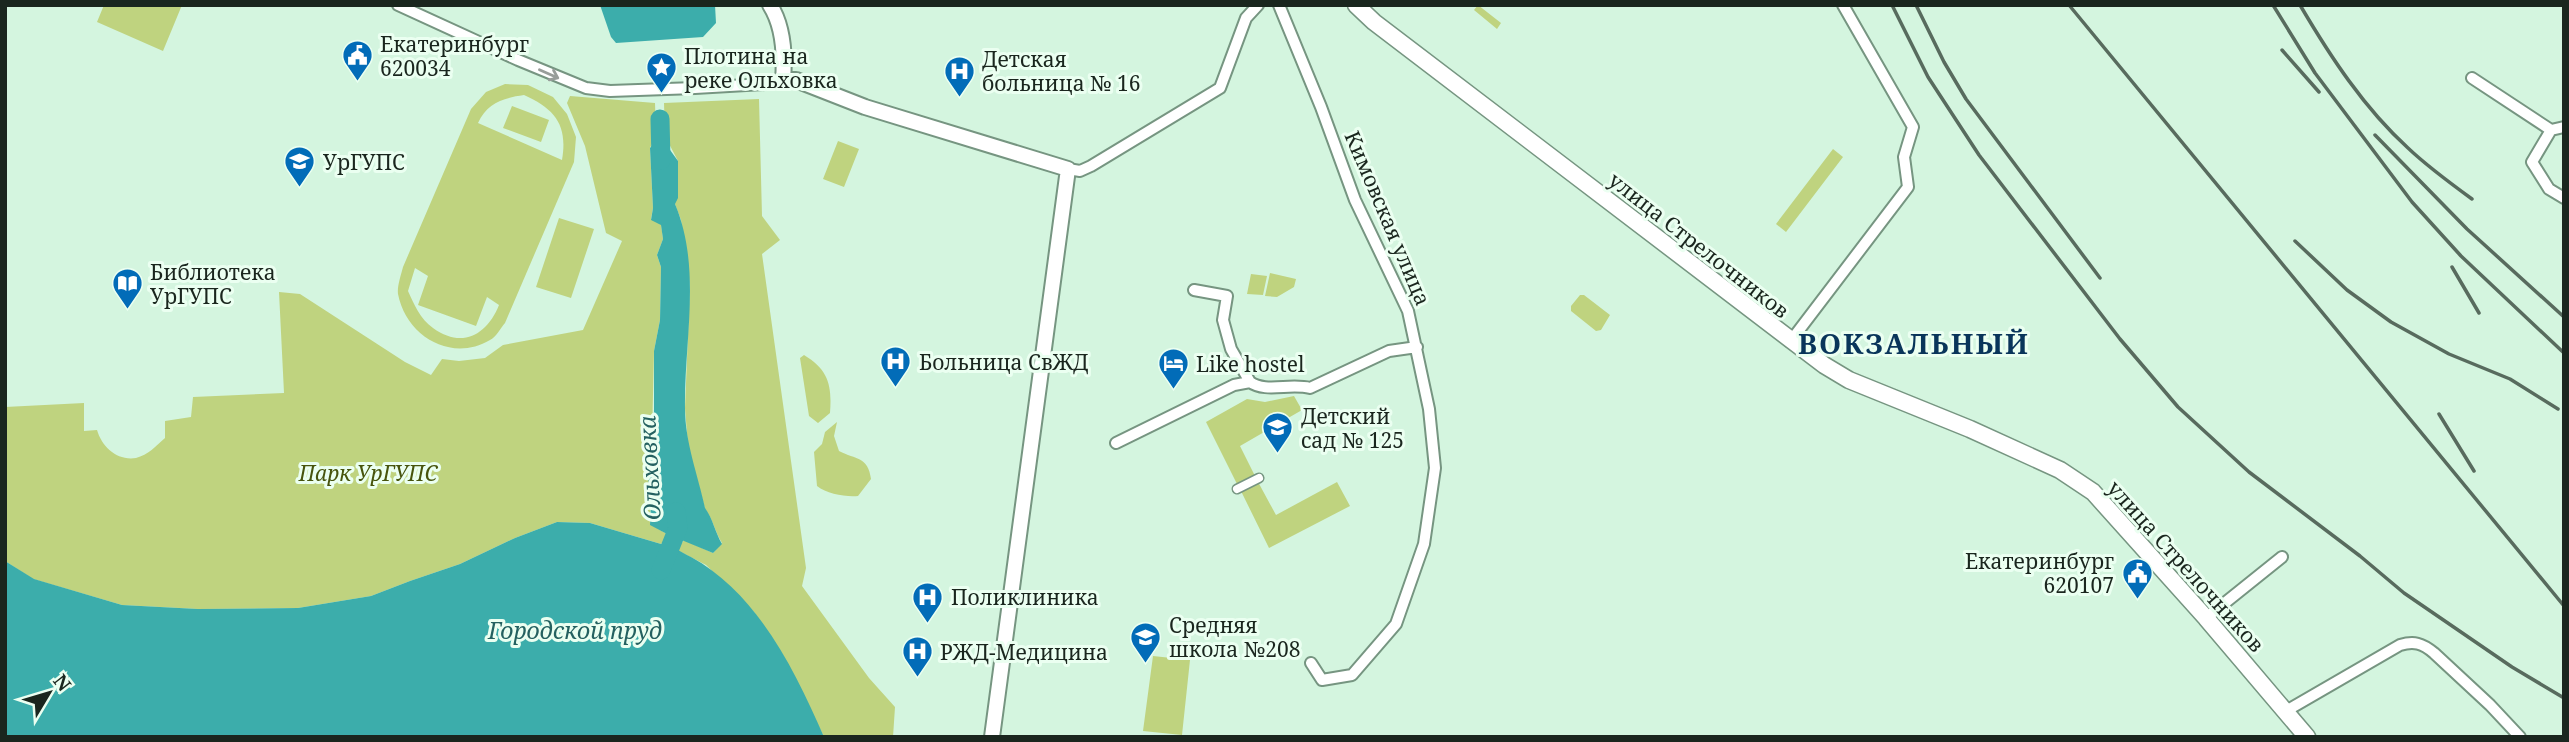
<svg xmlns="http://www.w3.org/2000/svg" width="2569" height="742" font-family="'Noto Serif',serif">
<rect width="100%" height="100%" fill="#d4f5df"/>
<path fill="#bfd37f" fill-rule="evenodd" d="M 104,5 L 182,5 L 163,51 L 97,22 Z
M 1478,5 L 1501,23 L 1497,29 L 1474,10 Z
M 505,84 L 528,85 L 553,97 L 567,114 L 576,137 L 574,162 L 505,323 C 500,329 496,337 490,340 C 451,363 406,336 398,294 C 397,286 401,275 403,267 L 471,109 L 486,92 ZM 524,95 C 555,109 568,125 562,160 L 478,123 C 487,103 503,98 524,95 ZM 415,268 L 428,276 L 418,305 L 476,326 L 487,297 L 499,305 C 487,335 462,349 433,328 C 420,319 414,304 408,291 Z
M 570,96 L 655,103 L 656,135 L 650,148 L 653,208 L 651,219 L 661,224 L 663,239 L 657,255 L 661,267 L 660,320 L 654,351 L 650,524 L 667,534 L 667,538 L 661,544 L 590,523 L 557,522 L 515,538 L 460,564 L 410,581 L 371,596 L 298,608 L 198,609 L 122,605 L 33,579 L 5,561 L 5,407 L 84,403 L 84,431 L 97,430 C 102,447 117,461 136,458 C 148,455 156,446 165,438 L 165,421 L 191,417 L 193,397 L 284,393 L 279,292 L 300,294 L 405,362 L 431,375 L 442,359 L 459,361 L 485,358 L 503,345 L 583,330 L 622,241 L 606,233 L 585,146 L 567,103 Z
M 759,99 L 762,216 L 780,240 L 762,254 L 806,568 L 802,586 L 869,678 L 895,707 L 893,737 L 824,737 L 783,655 L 754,612 L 706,565 L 677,550 L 684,540 L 713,553 L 722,543 C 715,532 713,519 705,509 L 688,446 L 685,408 L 690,285 L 681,220 L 675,204 L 678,161 L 665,136 L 664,103 Z
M 512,106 L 549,120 L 541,142 L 503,128 Z
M 838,141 L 859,149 L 844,187 L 823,179 Z
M 1833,149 L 1843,157 L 1786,232 L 1776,224 Z
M 559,218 L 594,229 L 571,298 L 536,287 Z
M 1270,273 L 1296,279 L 1294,287 L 1277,297 L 1265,296 Z
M 1251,274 L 1267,276 L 1263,295 L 1247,294 Z
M 1580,295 L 1584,295 L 1610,315 L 1601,330 L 1596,331 L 1571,311 L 1571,306 Z
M 804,355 C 829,370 832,386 830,413 L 818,423 L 809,416 L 800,358 Z
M 1294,396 L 1302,410 L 1240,446 L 1256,478 L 1238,486 L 1206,422 L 1247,399 L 1265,402 Z
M 837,422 L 834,436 L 839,451 C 856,460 868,456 871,479 L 858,496 C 845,497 827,494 817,486 L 814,452 L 822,444 L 825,432 Z
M 1257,480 L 1276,515 L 1337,482 L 1350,506 L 1269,548 L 1240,489 Z
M 1153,656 L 1190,660 L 1182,735 L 1143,731 Z"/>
<path fill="#3cadab" d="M 600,5 L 715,5 L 716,23 L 703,37 L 616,43 L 611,37 Z
M 660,136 L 678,161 L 678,198 L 675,204 C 702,268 684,341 685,408 C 685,443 698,475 705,508 C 713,519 715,532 722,544 L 713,553 L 667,534 L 650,525 L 651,503 L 646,459 L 654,412 L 654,351 L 660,320 L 661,267 L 657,255 L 663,239 L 661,225 L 651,220 L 653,208 L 650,148 Z
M 557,522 L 590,523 L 661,544 C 673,545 680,552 691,557 C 757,593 795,670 824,737 L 5,737 L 5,561 L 34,579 L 122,605 L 198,609 L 298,608 L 371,596 L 410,581 L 460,564 L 515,538 Z"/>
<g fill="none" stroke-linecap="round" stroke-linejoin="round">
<path stroke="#3cadab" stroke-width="19" d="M 660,119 L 661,160
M 661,570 L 678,528 L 676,512"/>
<defs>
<path id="pedestrian" d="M 1237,489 L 1259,478"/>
<path id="minor" d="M 398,5 L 518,60 L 586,88 L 610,91 L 695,88 L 765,84 L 783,80
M 1279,5 L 1321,107 L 1355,200 L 1408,311 L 1429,409 L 1435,468 L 1424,544 L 1396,624 L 1352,675 L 1322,680 L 1311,663
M 2472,78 L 2551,130 L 2564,127
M 2551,130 L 2532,162 L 2549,189 L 2564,198
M 1068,169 L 1080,171 L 1091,166 L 1220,88 L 1246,18 L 1258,5
M 1194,290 L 1227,296 L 1223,320 L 1231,349 L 1250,382
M 1790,342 L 1908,187 L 1904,157 L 1913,127 L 1843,5
M 1116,443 L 1234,385 L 1250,382 C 1265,393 1290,383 1310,388 L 1389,351 L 1417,347
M 2206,618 L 2282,557
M 2286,711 L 2400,645 C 2414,641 2422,643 2434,653 L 2490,705 L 2520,737"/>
<path id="tertiary" d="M 770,5 C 784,27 785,55 783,80 L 796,80 L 865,107 L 1068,169 L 992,737"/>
<path id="secondary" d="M 1356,5 L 1374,22 L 1824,365 L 1849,380 L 1970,429 L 2060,470 L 2093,492 L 2206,618 L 2307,737"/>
</defs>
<use href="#pedestrian" stroke="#769581" stroke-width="11"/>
<use href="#minor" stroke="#769581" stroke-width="14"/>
<use href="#tertiary" stroke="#769581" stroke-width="18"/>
<use href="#secondary" stroke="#769581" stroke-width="19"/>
<use href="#pedestrian" stroke="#fff" stroke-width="8"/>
<use href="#minor" stroke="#fff" stroke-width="10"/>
<use href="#tertiary" stroke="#fff" stroke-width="14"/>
<use href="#secondary" stroke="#fff" stroke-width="16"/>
<path stroke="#586b5e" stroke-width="3.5" d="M 1892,5 L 1928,77 L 1979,155 L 2120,339 L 2178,407 L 2249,472 L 2360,556 L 2404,593 L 2512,667 L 2564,698
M 1916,5 L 1944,62 L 1966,99 L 2100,278
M 2069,5 L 2564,606
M 2273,5 L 2315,73 L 2412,202 L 2461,256 L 2564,353
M 2300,5 C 2330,56 2364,108 2408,148 C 2428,167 2450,183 2472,199
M 2282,50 L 2319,92
M 2375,135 L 2467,229 L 2564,317
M 2295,241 L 2347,290 L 2391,322 L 2449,354 L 2510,379 L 2558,409
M 2452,267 L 2479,313
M 2439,414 L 2474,471"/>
</g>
<defs><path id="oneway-shaft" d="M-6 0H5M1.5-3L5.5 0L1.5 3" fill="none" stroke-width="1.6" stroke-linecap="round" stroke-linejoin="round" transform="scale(1.75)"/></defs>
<use stroke="#989d9a" href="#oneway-shaft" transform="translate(549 74) rotate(24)"/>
<defs>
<symbol id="civic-pin" viewBox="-11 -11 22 30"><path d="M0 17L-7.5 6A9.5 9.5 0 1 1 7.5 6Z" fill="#026cb8" stroke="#ebfff1"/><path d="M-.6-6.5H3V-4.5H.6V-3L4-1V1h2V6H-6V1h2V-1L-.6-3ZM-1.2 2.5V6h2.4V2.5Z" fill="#fff"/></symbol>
<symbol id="sight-pin" viewBox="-11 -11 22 30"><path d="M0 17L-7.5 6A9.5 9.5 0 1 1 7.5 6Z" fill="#026cb8" stroke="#ebfff1"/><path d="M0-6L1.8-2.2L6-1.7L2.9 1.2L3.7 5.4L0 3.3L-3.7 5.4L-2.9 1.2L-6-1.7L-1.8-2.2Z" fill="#fff"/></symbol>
<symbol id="hospital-pin" viewBox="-11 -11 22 30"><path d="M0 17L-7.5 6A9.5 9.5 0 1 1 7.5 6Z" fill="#026cb8" stroke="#ebfff1"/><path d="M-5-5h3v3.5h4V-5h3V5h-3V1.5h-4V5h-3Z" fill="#fff"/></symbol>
<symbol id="university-pin" viewBox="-11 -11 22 30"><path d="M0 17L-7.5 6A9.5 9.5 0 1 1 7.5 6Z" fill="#026cb8" stroke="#ebfff1"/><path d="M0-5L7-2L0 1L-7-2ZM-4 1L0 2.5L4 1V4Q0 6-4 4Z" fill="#fff"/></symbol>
<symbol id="library-pin" viewBox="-11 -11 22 30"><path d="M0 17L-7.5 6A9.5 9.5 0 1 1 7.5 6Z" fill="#026cb8" stroke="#ebfff1"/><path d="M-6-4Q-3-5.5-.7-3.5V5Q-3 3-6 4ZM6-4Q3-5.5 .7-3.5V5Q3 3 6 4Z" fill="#fff"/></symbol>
<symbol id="hotel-pin" viewBox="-11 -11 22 30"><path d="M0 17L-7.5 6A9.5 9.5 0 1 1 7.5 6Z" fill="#026cb8" stroke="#ebfff1"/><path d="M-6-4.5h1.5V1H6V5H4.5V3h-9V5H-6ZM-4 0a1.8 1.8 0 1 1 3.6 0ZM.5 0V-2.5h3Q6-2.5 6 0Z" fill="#fff"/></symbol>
<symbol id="school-pin" viewBox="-11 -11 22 30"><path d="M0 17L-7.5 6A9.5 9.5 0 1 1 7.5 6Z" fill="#026cb8" stroke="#ebfff1"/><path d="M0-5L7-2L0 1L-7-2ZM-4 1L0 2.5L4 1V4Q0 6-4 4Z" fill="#fff"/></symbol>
</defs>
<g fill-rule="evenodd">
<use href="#civic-pin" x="340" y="38" width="35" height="47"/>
<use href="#sight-pin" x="644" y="50" width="35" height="47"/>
<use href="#hospital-pin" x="942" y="54" width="35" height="47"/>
<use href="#university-pin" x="282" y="144" width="35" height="47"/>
<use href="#library-pin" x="110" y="266" width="35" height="47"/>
<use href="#hospital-pin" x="878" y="344" width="35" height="47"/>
<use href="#hotel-pin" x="1156" y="346" width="35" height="47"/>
<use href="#school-pin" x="1260" y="410" width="35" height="47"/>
<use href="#civic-pin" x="2120" y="556" width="35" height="47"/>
<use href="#hospital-pin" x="910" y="580" width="35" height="47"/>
<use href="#school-pin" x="1128" y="620" width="35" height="47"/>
<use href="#hospital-pin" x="900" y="634" width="35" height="47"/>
</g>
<g text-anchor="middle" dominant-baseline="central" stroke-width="6" stroke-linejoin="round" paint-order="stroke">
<g font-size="21" fill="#1a261e" stroke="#ebfff1" text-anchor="start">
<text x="380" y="44">Екатеринбург<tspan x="380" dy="24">620034</tspan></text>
<text x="684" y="56">Плотина на<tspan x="684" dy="24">реке Ольховка</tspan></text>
<text x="982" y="59">Детская<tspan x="982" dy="24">больница № 16</tspan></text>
<text x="323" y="162">УрГУПС</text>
<text x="150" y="272">Библиотека<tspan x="150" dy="24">УрГУПС</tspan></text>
<text x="919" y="362">Больница СвЖД</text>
<text x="1196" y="364">Like hostel</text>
<text x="1301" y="416">Детский<tspan x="1301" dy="24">сад № 125</tspan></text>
<text x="2114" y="561" text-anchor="end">Екатеринбург<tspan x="2114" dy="24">620107</tspan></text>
<text x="951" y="597">Поликлиника</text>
<text x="1169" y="625">Средняя<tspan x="1169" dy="24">школа №208</tspan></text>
<text x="940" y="652">РЖД-Медицина</text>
</g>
<g font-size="21" fill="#1a261e" stroke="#ebfff1">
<text transform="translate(1388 218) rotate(67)">Кимовская улица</text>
<text transform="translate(1699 245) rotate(38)">улица Стрелочников</text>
<text transform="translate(2186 566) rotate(48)">улица Стрелочников</text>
</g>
<g font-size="21" font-style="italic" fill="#47540d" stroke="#ebfff1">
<text x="368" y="473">Парк УрГУПС</text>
</g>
<g font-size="23" font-style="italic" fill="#246160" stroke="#ebfff1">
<text transform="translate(649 468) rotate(-93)">Ольховка</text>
<text x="575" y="630">Городской пруд</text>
</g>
<g font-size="28" font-weight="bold" letter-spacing="2" fill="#09355a" stroke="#ebfff1">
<text x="1914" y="343">ВОКЗАЛЬНЫЙ</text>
</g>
</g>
<rect width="2569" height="742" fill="none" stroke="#1a261e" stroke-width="14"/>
<g transform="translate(49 693) rotate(52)" stroke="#ebfff1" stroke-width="5" paint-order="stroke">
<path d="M0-5L12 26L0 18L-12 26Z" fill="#1a261e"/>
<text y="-10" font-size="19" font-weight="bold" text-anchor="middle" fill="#1a261e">N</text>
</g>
</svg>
